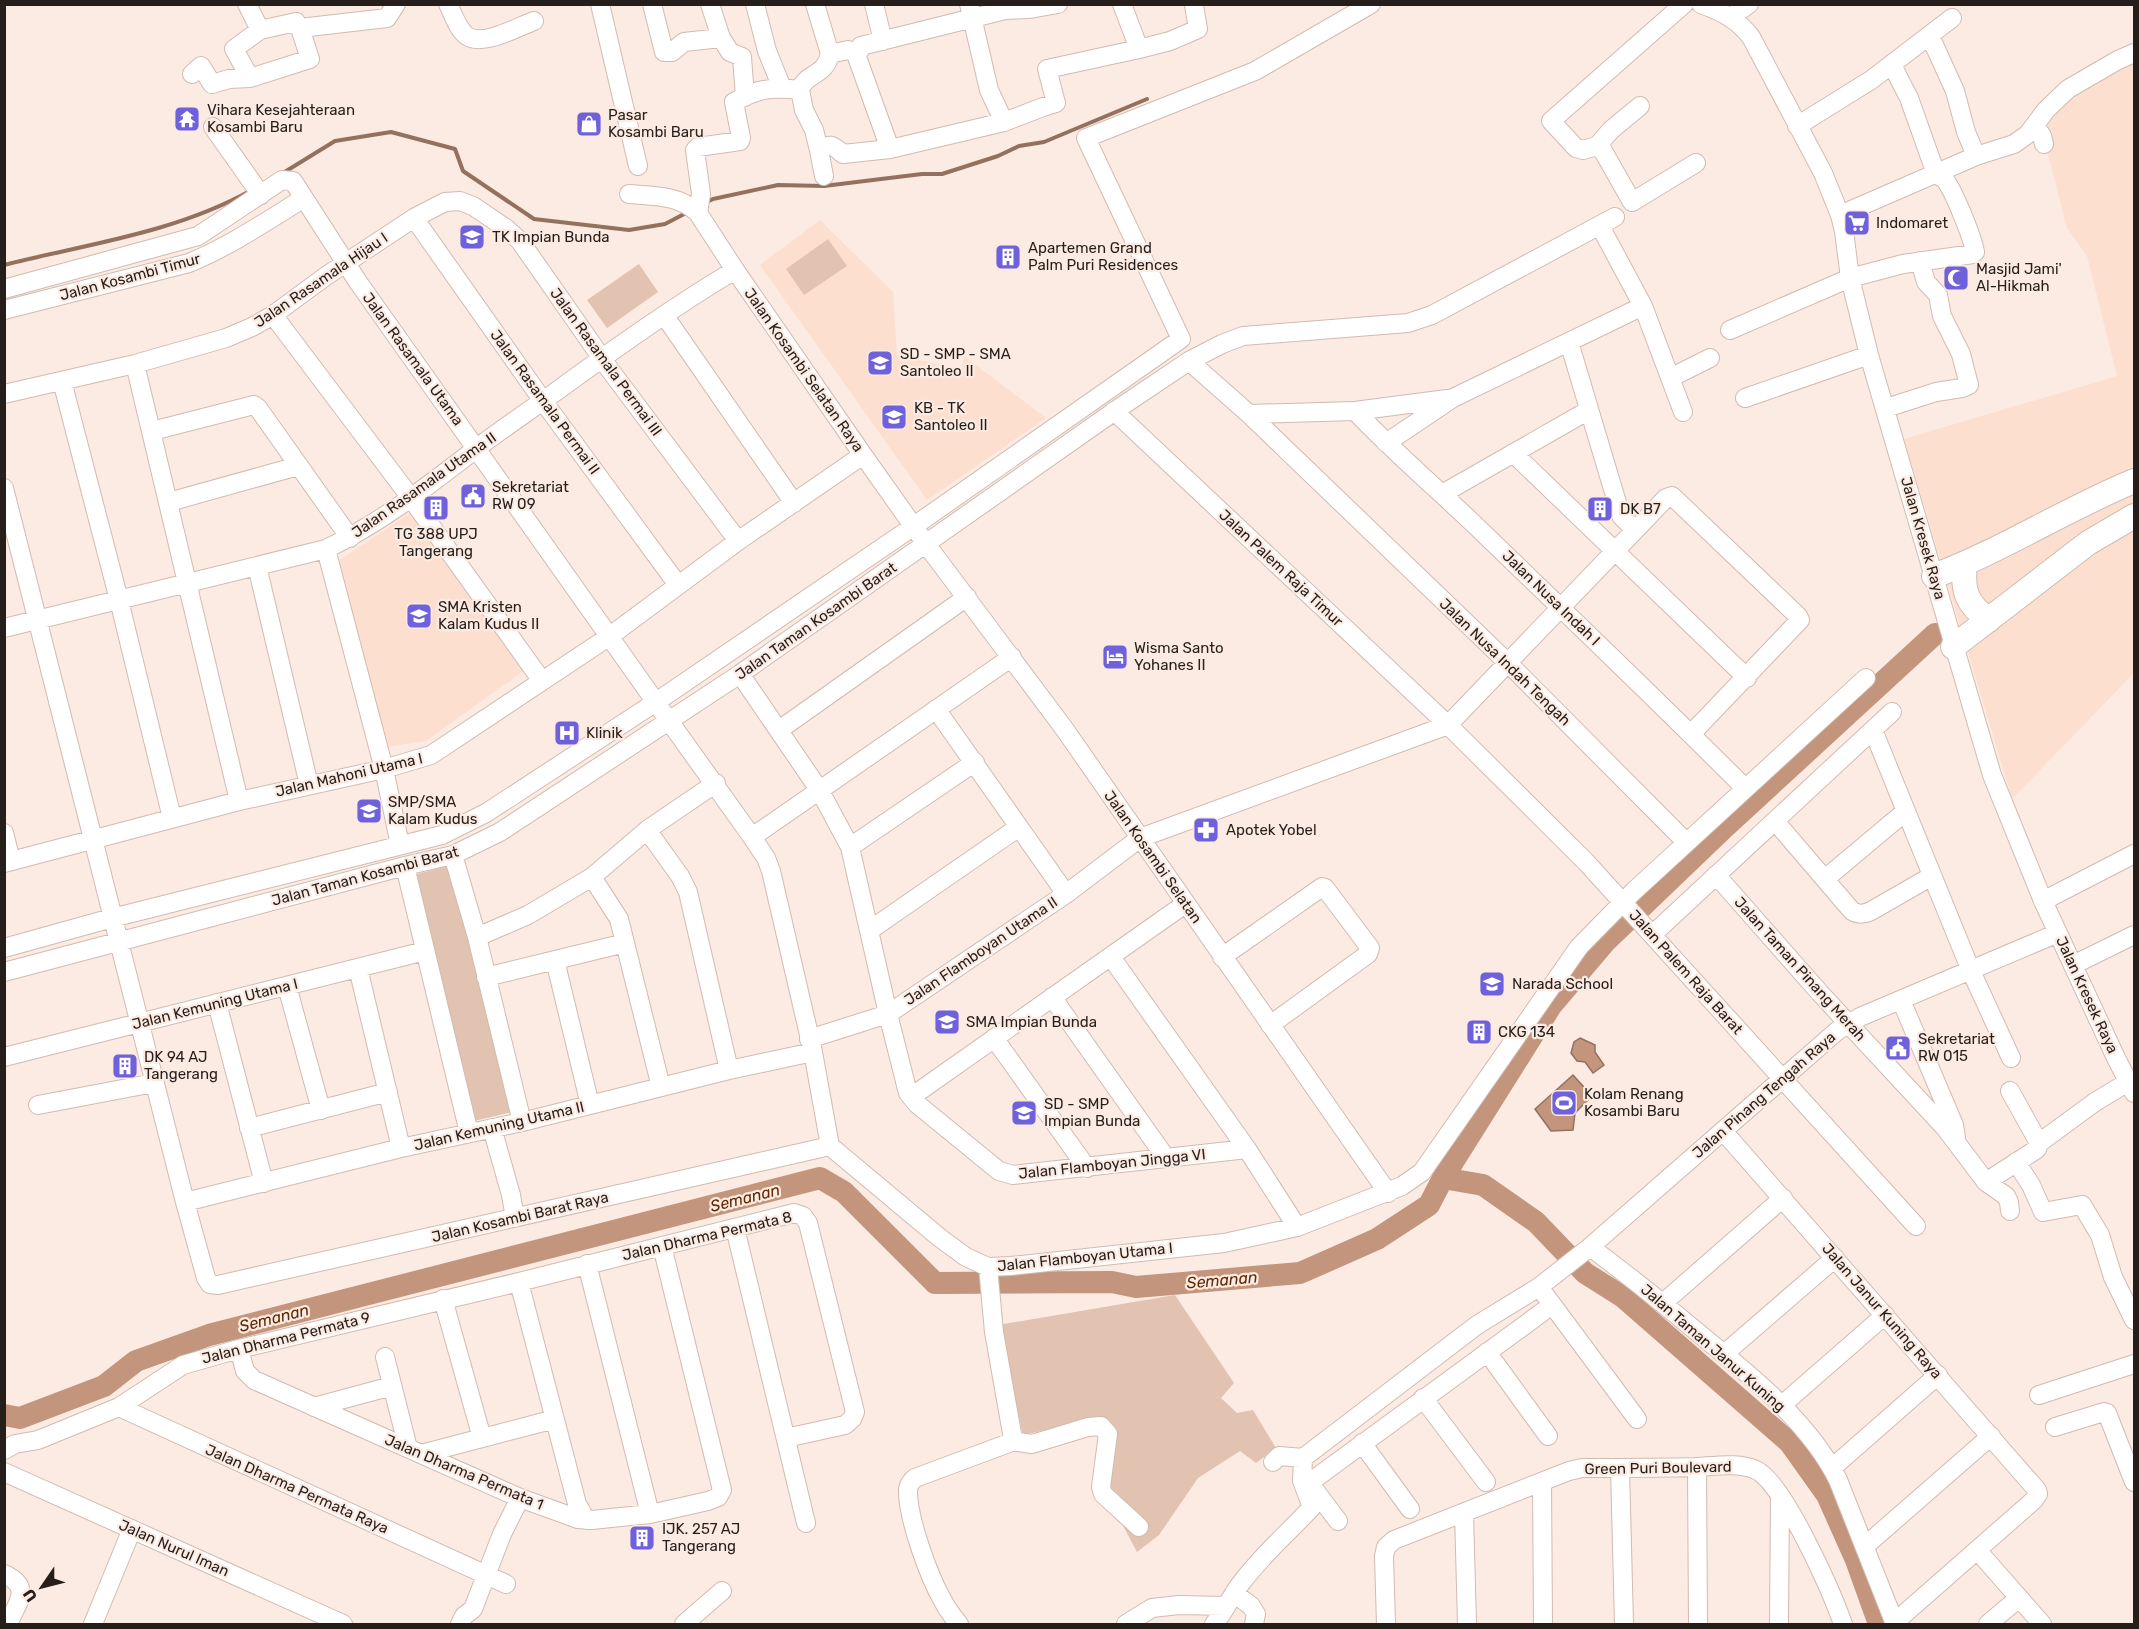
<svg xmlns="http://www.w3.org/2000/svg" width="2139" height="1629" font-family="Rubik,sans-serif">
<rect width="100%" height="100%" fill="#fcebe2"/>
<path fill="#fddfd0" d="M 2134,62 L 2134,673 L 2012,799 L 1904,439 L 2117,376 L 2087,256 L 2067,228 L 2039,120 L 2070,92 Z
M 820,220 L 893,292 L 897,355 L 962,370 L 964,356 L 1046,418 L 927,500 L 760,265 Z
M 413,511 L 525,670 L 426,741 L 387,747 L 338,561 Z"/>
<path fill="#e2c2b1" d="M 828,239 L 847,266 L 804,295 L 786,269 Z
M 639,264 L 658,292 L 607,328 L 587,300 Z
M 451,865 L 512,1112 L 474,1121 L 414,875 Z
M 1175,1295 L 1234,1383 L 1221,1398 L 1237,1413 L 1253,1410 L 1276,1448 L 1256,1463 L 1240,1451 L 1198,1478 L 1159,1535 L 1137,1552 L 1102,1486 L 1113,1461 L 1104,1417 L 1023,1435 L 998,1325 Z"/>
<path fill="#c3957d" stroke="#94715f" stroke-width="1.5" d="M 1580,1038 L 1595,1045 L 1595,1052 L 1604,1065 L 1593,1073 L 1585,1062 L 1577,1061 L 1571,1053 L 1574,1042 Z
M 1573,1075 L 1592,1096 L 1575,1113 L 1573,1130 L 1551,1131 L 1535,1109 Z"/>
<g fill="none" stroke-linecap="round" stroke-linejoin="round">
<path stroke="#94715f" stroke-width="4" d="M 283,173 L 335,141 L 391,132 L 455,149 L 463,171 L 534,219 L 629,230 L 665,224 L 688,212
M 705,203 L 713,199 L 778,185 L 824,186 L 922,174 L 942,174 L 998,156 L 1019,146 L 1044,142 L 1147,99
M 4,265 C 87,244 174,233 250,191"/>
<path stroke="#c3957d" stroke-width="22" d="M 4,1415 L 20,1418 L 104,1386 L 136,1361 L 209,1335 L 820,1178 L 844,1192 L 935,1283 L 1112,1282 L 1136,1287 L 1300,1273 L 1377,1239 L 1429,1205 L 1443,1178
M 1879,1624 L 1856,1560 L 1827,1495 L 1790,1443 L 1623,1297 L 1585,1273 L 1536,1222 L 1483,1185 L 1443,1178 L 1551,1006 L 1606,941 L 1724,828 L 1935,634"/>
<defs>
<path id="minor" d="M 247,4 L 260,30 L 234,49 L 250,78
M 448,4 C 453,14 458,30 467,36 C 483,47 517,27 534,21
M 600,4 L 638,166
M 652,4 L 664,52 L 672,52 L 684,42 L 721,38
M 710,4 L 721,38 L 730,52 L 742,57 L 745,97
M 755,4 L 767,51 L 782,88
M 815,4 L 830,54
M 874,4 L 883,41
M 969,4 L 989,90 L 1004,122
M 1122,4 L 1139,49 L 1170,41 L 1198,29 L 1194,5
M 1684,4 L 1551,121 L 1576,148 L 1583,150 L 1597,146 L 1603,151 L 1632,202 L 1696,163
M 1701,4 C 1722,12 1737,19 1751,37 L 1823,173 L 1840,215 L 1844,231 L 1850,278 L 1869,355 L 1992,775 L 2043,901 L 2117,1060 L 2134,1093
M 1731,17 L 1749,4
M 260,30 L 296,22 L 300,28
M 1930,36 L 1955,91 L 1966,132 L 1976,156
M 192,74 L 201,66 L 212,84 L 229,79 L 250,78 L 310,59 L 300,28 L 387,18 L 396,4
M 800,90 C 806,72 825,77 830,54 L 848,50 L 858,52
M 2035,125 L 2042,136 L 2044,144
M 1797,126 L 1871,80 L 1952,18
M 213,127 L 261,195
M 1597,146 L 1611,130 L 1640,106
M 890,149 L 857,57 L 861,46 L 1005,10 L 1030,9 L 1058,4
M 819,150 L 824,176
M 629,194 C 653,196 679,195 698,213 L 735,270 L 863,455 L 926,544 L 1063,727 L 1388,1193
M 698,213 L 701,194 L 695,150 L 698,147 L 740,141 L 741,138 L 734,102 C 758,88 773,87 800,90 L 804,110 L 814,130 L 819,150 C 832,142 833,146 843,154 L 890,149 L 1004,122 L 1043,107 L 1056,103 L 1047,69 L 1139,49
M 1840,215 L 1976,156 L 2014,144 L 2028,134 L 2046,110 L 2068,89 L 2118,60 L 2134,53
M 414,218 L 543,401 L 678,585
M 1600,226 L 1643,306 L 1683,412
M 4,289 L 198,236 L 282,180 L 293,181 L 358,282 L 667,718 L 752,837 L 766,858 L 771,871 L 813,1052 L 830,1146 L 940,1238 L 966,1257 L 988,1267 L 1011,1266 L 1224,1243 L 1297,1227 L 1402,1186 L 1422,1172 L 1579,947 L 1634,891 L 1866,678
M 4,310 L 189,263 C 230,246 267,221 304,198
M 273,315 L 411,498 L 542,681
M 664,315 L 794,503
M 1730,330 L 1850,278 L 1903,264 L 1973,254 L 1975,252 C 1973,239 1953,188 1944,179 C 1942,177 1938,176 1936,174 L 1909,98 L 1892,65
M 1569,342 L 1621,516 L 1635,530
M 1189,361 L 1249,414 L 1508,663 L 1686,842
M 135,364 L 239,801
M 1670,378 L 1710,358
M 62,381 L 119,600 L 172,818
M 4,394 L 135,364 L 226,338 L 252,327 L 273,315 L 326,276 L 414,218 L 445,202 L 460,201 L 473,206 L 507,229 L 520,241 L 610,370 L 738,541
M 1745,398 L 1869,355
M 1886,408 L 1936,392 L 1962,388 L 1969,385 L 1961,354 L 1942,316 L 1938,295 L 1926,282 L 1920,261
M 1114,411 L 1448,725 L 1586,862 L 1916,1226
M 1355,411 C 1393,451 1436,488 1477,527 C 1567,614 1657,700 1745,788
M 1249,414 L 1355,411 L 1447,399
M 152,431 L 254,405 L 258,408 L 350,538
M 1386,443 L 1453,398 L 1643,306
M 1513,453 L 1747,678
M 4,488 L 185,1202 L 206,1278 L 210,1284 L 218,1285 L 830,1146
M 1442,494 L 1589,410
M 169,502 L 298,466
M 326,549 L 384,769 L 400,845
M 257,566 L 309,785
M 4,628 L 326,549 C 381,523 429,485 477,448 C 502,429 529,411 554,393 C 613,350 673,307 735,270
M 740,674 L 820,791 L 850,847 L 888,1014 L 908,1093 L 917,1104 L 999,1171 L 1013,1175 L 1247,1149
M 936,709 L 1066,894
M 779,730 L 967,597
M 1873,730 L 1971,971 L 2011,1058
M 1775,821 L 1852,911 C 1859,915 1864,914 1871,911 L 1932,876
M 647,830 L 680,876 L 688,892 L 729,1070
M 4,833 L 11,861
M 752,837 L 1012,657
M 850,847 L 975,762
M 453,855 L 477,937 L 522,1122
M 4,863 L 239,801 L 384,769 L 431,755 L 610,636 L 738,541 L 863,455
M 405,866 L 469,1133
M 1716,875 L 1820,993 L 1946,1129 L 1986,1182 L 2006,1196 L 2009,1202 L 2010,1211
M 592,877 L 619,919 L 661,1087
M 1825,879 L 1906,811
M 2043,901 L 2134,854
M 870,930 L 1019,827
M 1652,935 L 1892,712
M 477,937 L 528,915 L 592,877 L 647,830 L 716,783
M 4,948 L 112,918 L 442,835 L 486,813 L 656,702 L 914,526 L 1181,339 L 1086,138 L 1255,71 L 1371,4
M 1111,957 L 1247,1149 L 1297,1227
M 1222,957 L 1322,887 L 1325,888 L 1370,948 L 1368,954 L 1270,1025
M 555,960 L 590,1105
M 2073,965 L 2134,935
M 358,968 L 401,1148
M 4,972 L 405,866 L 453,855 L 500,832 L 740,674 L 1122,406 L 1189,361 L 1222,344 L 1243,336 L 1408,323 L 1432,315 L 1615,217
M 486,977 L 625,943
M 287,986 L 321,1110
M 1052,997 L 1166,1158
M 1901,1000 L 1954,1125 L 1956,1137
M 217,1003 L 264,1183
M 994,1038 L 1087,1168
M 809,1039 L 888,1014 L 1066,894 L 1140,838 L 1448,725 L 1666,498 L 1672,496 L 1798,616 L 1800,620 L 1691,734
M 4,1057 L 425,951
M 2010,1091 L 2039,1143
M 911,1097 L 1185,904
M 38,1105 L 154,1083
M 249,1128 L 388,1092
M 492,1128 L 511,1195 L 515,1218
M 1723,1131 L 2037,1490 L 2038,1494 L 2034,1500 L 1895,1622
M 2016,1162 L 2031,1185 L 2043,1212 L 2082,1205 L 2100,1235 L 2113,1277 L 2134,1320
M 1986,1182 L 2037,1149 L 2039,1143 L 2095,1102 L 2128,1082
M 185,1202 L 401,1148 L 522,1122 L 729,1070 L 813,1052
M 735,1228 L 806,1523
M 1590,1247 C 1631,1277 1670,1309 1708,1341 C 1755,1379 1811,1425 1838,1480 L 1895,1624
M 587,1264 L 650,1514
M 519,1282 L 577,1504 L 586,1520
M 1545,1295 L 1637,1419
M 443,1299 L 482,1438
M 1663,1303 L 1783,1198
M 239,1349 L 245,1371 L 254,1380 L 520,1498 L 578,1519 L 592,1520 L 650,1514 L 708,1501 L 718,1497 L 722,1490 L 662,1246
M 1487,1352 L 1548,1436
M 1724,1354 L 1835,1258
M 385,1357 L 408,1448
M 2039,1395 L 2134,1364
M 1423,1398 L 1486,1482
M 1782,1405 L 1885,1315
M 119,1407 L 506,1584
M 314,1407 L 392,1386
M 2055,1427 L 2104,1412 L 2107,1413 L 2134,1482
M 1011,1441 L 1032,1444 L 1088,1427 L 1101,1426 L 1108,1434 L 1101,1487 L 1103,1494 L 1139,1527
M 1362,1443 L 1410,1509
M 4,1450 L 15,1444 L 38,1440 L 119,1407 L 183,1365 L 239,1349 L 519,1282 L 794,1213 L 803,1216 L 808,1223 L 855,1412 L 852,1419 L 845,1425 L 786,1438
M 421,1454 L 555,1419
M 1273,1462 L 1279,1456 L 1303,1458 L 1477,1325 L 1539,1287 L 1590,1247 L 1837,1031 L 1860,1017 L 2058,933
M 1697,1467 L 1698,1624
M 1620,1468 L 1624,1624
M 1832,1468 L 1938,1375
M 4,1472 L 343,1624
M 1542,1482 L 1543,1624
M 1464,1513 L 1467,1624
M 1338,1521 L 1311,1485 L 1313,1480 L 1552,1305
M 1865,1546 L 1991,1436
M 1977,1550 L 2042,1624
M 4,1574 C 33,1587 17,1603 8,1624
M 1234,1593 L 1251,1606 L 1256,1614 L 1254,1624
M 93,1624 L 132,1529
M 460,1624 L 464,1616 L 473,1609 L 502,1534 L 520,1498
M 684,1624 L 722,1591
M 959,1624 C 953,1617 947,1609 943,1601 C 929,1577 907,1517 908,1489 C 909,1484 911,1481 915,1478 L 1009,1443 L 1013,1439 L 994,1332 L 988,1267
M 1126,1624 L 1152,1608 L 1179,1605 L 1226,1606
M 1214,1624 C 1225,1612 1231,1595 1242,1582 C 1262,1555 1289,1532 1312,1507 L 1302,1481 L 1303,1458
M 1386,1624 L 1384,1556 L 1386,1547 L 1394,1540 L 1569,1471 L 1582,1468 C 1620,1468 1659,1468 1697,1467 C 1715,1466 1740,1462 1756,1470 C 1784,1483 1832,1593 1843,1624
M 1779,1624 L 1780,1496
M 1988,1624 L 2019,1598"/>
<path id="major" d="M 1965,564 C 1962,590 1966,604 1989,620
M 1934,576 C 2003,550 2066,509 2134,481
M 1953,647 L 2088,543 L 2134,516"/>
</defs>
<use href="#minor" stroke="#d0bbb1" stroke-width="20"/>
<use href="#major" stroke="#d0bbb1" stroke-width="26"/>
<use href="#minor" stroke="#fff" stroke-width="18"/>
<use href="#major" stroke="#fff" stroke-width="24"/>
</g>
<defs>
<symbol id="temple-square" viewBox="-11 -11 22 22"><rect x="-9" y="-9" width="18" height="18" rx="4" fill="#6f61db" stroke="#fcebe2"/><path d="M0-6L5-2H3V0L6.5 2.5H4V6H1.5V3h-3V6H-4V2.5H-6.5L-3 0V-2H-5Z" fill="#fff"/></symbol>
<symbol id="shop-square" viewBox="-11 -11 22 22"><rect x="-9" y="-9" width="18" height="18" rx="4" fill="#6f61db" stroke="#fcebe2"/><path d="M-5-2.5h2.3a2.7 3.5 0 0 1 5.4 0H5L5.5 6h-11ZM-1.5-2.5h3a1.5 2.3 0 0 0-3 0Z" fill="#fff"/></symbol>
<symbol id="supermarket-square" viewBox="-11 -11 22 22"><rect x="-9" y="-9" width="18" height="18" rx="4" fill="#6f61db" stroke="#fcebe2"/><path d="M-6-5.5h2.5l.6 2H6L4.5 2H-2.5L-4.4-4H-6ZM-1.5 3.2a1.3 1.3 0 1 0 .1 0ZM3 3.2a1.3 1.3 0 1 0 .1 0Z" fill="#fff"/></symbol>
<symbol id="school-square" viewBox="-11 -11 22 22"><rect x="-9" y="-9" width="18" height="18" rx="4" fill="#6f61db" stroke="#fcebe2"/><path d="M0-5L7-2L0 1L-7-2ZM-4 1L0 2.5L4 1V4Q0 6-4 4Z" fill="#fff"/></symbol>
<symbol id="building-square" viewBox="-11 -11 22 22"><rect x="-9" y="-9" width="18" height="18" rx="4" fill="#6f61db" stroke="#fcebe2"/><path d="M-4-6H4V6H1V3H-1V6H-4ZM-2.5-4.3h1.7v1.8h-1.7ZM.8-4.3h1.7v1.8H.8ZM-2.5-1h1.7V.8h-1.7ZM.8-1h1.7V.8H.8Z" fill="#fff"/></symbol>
<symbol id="mosque-square" viewBox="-11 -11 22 22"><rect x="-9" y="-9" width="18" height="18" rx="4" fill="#6f61db" stroke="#fcebe2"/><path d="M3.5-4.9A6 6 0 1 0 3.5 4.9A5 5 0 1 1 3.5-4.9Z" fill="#fff"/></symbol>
<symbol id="civic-square" viewBox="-11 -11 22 22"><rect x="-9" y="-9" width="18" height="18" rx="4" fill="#6f61db" stroke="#fcebe2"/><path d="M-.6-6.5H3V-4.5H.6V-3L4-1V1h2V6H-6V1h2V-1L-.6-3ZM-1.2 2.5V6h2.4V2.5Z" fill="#fff"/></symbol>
<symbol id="hotel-square" viewBox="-11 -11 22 22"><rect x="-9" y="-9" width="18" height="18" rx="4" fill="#6f61db" stroke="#fcebe2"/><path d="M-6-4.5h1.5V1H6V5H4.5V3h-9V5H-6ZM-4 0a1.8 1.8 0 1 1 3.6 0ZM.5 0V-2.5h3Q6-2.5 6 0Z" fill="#fff"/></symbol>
<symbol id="hospital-square" viewBox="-11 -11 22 22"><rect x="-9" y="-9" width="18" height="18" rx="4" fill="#6f61db" stroke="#fcebe2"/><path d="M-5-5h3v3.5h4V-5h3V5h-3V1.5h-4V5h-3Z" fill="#fff"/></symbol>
<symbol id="pharmacy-square" viewBox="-11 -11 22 22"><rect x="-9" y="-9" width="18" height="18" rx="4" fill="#6f61db" stroke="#fcebe2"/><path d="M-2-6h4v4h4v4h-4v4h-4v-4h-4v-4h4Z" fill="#fff"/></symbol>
<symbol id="stadium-square" viewBox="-11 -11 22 22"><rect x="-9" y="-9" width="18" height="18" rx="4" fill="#6f61db" stroke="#fcebe2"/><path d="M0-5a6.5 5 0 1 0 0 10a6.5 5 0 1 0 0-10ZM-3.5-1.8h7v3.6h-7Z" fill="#fff"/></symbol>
</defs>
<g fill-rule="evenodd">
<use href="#temple-square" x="172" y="104" width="30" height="30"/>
<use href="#shop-square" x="574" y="109" width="30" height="30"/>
<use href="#supermarket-square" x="1842" y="208" width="30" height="30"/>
<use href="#school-square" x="457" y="222" width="30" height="30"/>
<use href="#building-square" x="993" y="242" width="30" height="30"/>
<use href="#mosque-square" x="1941" y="263" width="30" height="30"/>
<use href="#school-square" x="865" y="348" width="30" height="30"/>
<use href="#school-square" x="879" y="402" width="30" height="30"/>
<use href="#civic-square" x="458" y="481" width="30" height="30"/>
<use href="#building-square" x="421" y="493" width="30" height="30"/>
<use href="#building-square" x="1585" y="494" width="30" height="30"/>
<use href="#school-square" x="404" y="601" width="30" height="30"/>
<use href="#hotel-square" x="1100" y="642" width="30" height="30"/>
<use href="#hospital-square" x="552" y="718" width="30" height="30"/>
<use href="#school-square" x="354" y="796" width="30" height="30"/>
<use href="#pharmacy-square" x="1191" y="815" width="30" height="30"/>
<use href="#school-square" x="1477" y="969" width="30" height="30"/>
<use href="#school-square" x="932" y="1007" width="30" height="30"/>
<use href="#building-square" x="1464" y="1017" width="30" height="30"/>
<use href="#civic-square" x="1883" y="1033" width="30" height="30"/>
<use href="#building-square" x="110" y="1051" width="30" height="30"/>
<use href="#stadium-square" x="1549" y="1088" width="30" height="30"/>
<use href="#school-square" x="1009" y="1098" width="30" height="30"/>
<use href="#building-square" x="627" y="1523" width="30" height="30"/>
</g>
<g text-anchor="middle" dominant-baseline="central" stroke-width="4.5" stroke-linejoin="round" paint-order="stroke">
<g font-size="15" fill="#251e1a" stroke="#fcebe2" text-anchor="start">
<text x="207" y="110">Vihara Kesejahteraan<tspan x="207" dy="17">Kosambi Baru</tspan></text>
<text x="608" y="115">Pasar<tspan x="608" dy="17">Kosambi Baru</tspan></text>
<text x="1876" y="223">Indomaret</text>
<text x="492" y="237">TK Impian Bunda</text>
<text x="1028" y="248">Apartemen Grand<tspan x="1028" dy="17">Palm Puri Residences</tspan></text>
<text x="1976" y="269">Masjid Jami'<tspan x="1976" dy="17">Al-Hikmah</tspan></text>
<text x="900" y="354">SD - SMP - SMA<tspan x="900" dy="17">Santoleo II</tspan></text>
<text x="914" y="408">KB - TK<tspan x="914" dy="17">Santoleo II</tspan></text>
<text x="492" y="487">Sekretariat<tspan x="492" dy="17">RW 09</tspan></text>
<text x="1620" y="509">DK B7</text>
<text x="436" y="534" text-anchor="middle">TG 388 UPJ<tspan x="436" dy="17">Tangerang</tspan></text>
<text x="438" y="607">SMA Kristen<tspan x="438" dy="17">Kalam Kudus II</tspan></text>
<text x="1134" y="648">Wisma Santo<tspan x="1134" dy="17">Yohanes II</tspan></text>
<text x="586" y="733">Klinik</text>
<text x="388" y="802">SMP/SMA<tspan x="388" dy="17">Kalam Kudus</tspan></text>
<text x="1226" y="830">Apotek Yobel</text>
<text x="1512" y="984">Narada School</text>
<text x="966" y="1022">SMA Impian Bunda</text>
<text x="1498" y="1032">CKG 134</text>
<text x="1918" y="1039">Sekretariat<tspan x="1918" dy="17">RW 015</tspan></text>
<text x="144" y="1057">DK 94 AJ<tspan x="144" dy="17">Tangerang</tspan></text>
<text x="1584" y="1094">Kolam Renang<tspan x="1584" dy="17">Kosambi Baru</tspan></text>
<text x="1044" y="1104">SD - SMP<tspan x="1044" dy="17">Impian Bunda</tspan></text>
<text x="662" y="1529">IJK. 257 AJ<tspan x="662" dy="17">Tangerang</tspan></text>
</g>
<g font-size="15" fill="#251e1a" stroke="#fcebe2">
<text transform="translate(130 277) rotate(-15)">Jalan Kosambi Timur</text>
<text transform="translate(321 280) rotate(-34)">Jalan Rasamala Hijau I</text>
<text transform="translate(413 359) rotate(54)">Jalan Rasamala Utama</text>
<text transform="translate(606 362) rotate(54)">Jalan Rasamala Permai III</text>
<text transform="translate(804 370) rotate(55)">Jalan Kosambi Selatan Raya</text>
<text transform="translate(545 402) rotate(54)">Jalan Rasamala Permai II</text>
<text transform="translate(424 485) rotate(-35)">Jalan Rasamala Utama II</text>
<text transform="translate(1923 538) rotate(74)">Jalan Kresek Raya</text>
<text transform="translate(1281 568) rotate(43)">Jalan Palem Raja Timur</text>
<text transform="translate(1551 598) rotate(44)">Jalan Nusa Indah I</text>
<text transform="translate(816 621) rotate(-35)">Jalan Taman Kosambi Barat</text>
<text transform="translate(1505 662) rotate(44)">Jalan Nusa Indah Tengah</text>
<text transform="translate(349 775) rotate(-13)">Jalan Mahoni Utama I</text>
<text transform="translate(1153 857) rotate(55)">Jalan Kosambi Selatan</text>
<text transform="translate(365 876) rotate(-15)">Jalan Taman Kosambi Barat</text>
<text transform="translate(981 951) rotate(-34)">Jalan Flamboyan Utama II</text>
<text transform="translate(1800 969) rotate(48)">Jalan Taman Pinang Merah</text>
<text transform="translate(1686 972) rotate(48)">Jalan Palem Raja Barat</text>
<text transform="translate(2087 995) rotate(65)">Jalan Kresek Raya</text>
<text transform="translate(215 1004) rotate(-14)">Jalan Kemuning Utama I</text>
<text transform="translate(1764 1095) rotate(-41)">Jalan Pinang Tengah Raya</text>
<text transform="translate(499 1126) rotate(-13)">Jalan Kemuning Utama II</text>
<text transform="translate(1112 1164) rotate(-6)">Jalan Flamboyan Jingga VI</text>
<text transform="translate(520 1217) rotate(-13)">Jalan Kosambi Barat Raya</text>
<text transform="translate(707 1236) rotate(-13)">Jalan Dharma Permata 8</text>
<text transform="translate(1085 1257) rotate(-6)">Jalan Flamboyan Utama I</text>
<text transform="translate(1882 1311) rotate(49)">Jalan Janur Kuning Raya</text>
<text transform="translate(286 1338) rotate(-14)">Jalan Dharma Permata 9</text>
<text transform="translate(1713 1348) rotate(41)">Jalan Taman Janur Kuning</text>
<text transform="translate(1658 1468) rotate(-1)">Green Puri Boulevard</text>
<text transform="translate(464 1472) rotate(23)">Jalan Dharma Permata 1</text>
<text transform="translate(297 1489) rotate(24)">Jalan Dharma Permata Raya</text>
<text transform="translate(174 1548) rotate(24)">Jalan Nurul Iman</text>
</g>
<g font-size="16" font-style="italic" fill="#622800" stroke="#fcebe2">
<text transform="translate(745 1198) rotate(-14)">Semanan</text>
<text transform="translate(1222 1280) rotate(-5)">Semanan</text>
<text transform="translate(274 1318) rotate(-14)">Semanan</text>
</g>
</g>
<rect width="2139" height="1629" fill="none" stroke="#251e1a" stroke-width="12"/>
<g transform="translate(42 1587) rotate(235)" stroke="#fcebe2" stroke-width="4.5" paint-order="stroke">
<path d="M0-4.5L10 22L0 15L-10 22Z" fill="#251e1a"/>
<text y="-9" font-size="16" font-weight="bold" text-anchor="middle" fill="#251e1a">U</text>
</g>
</svg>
